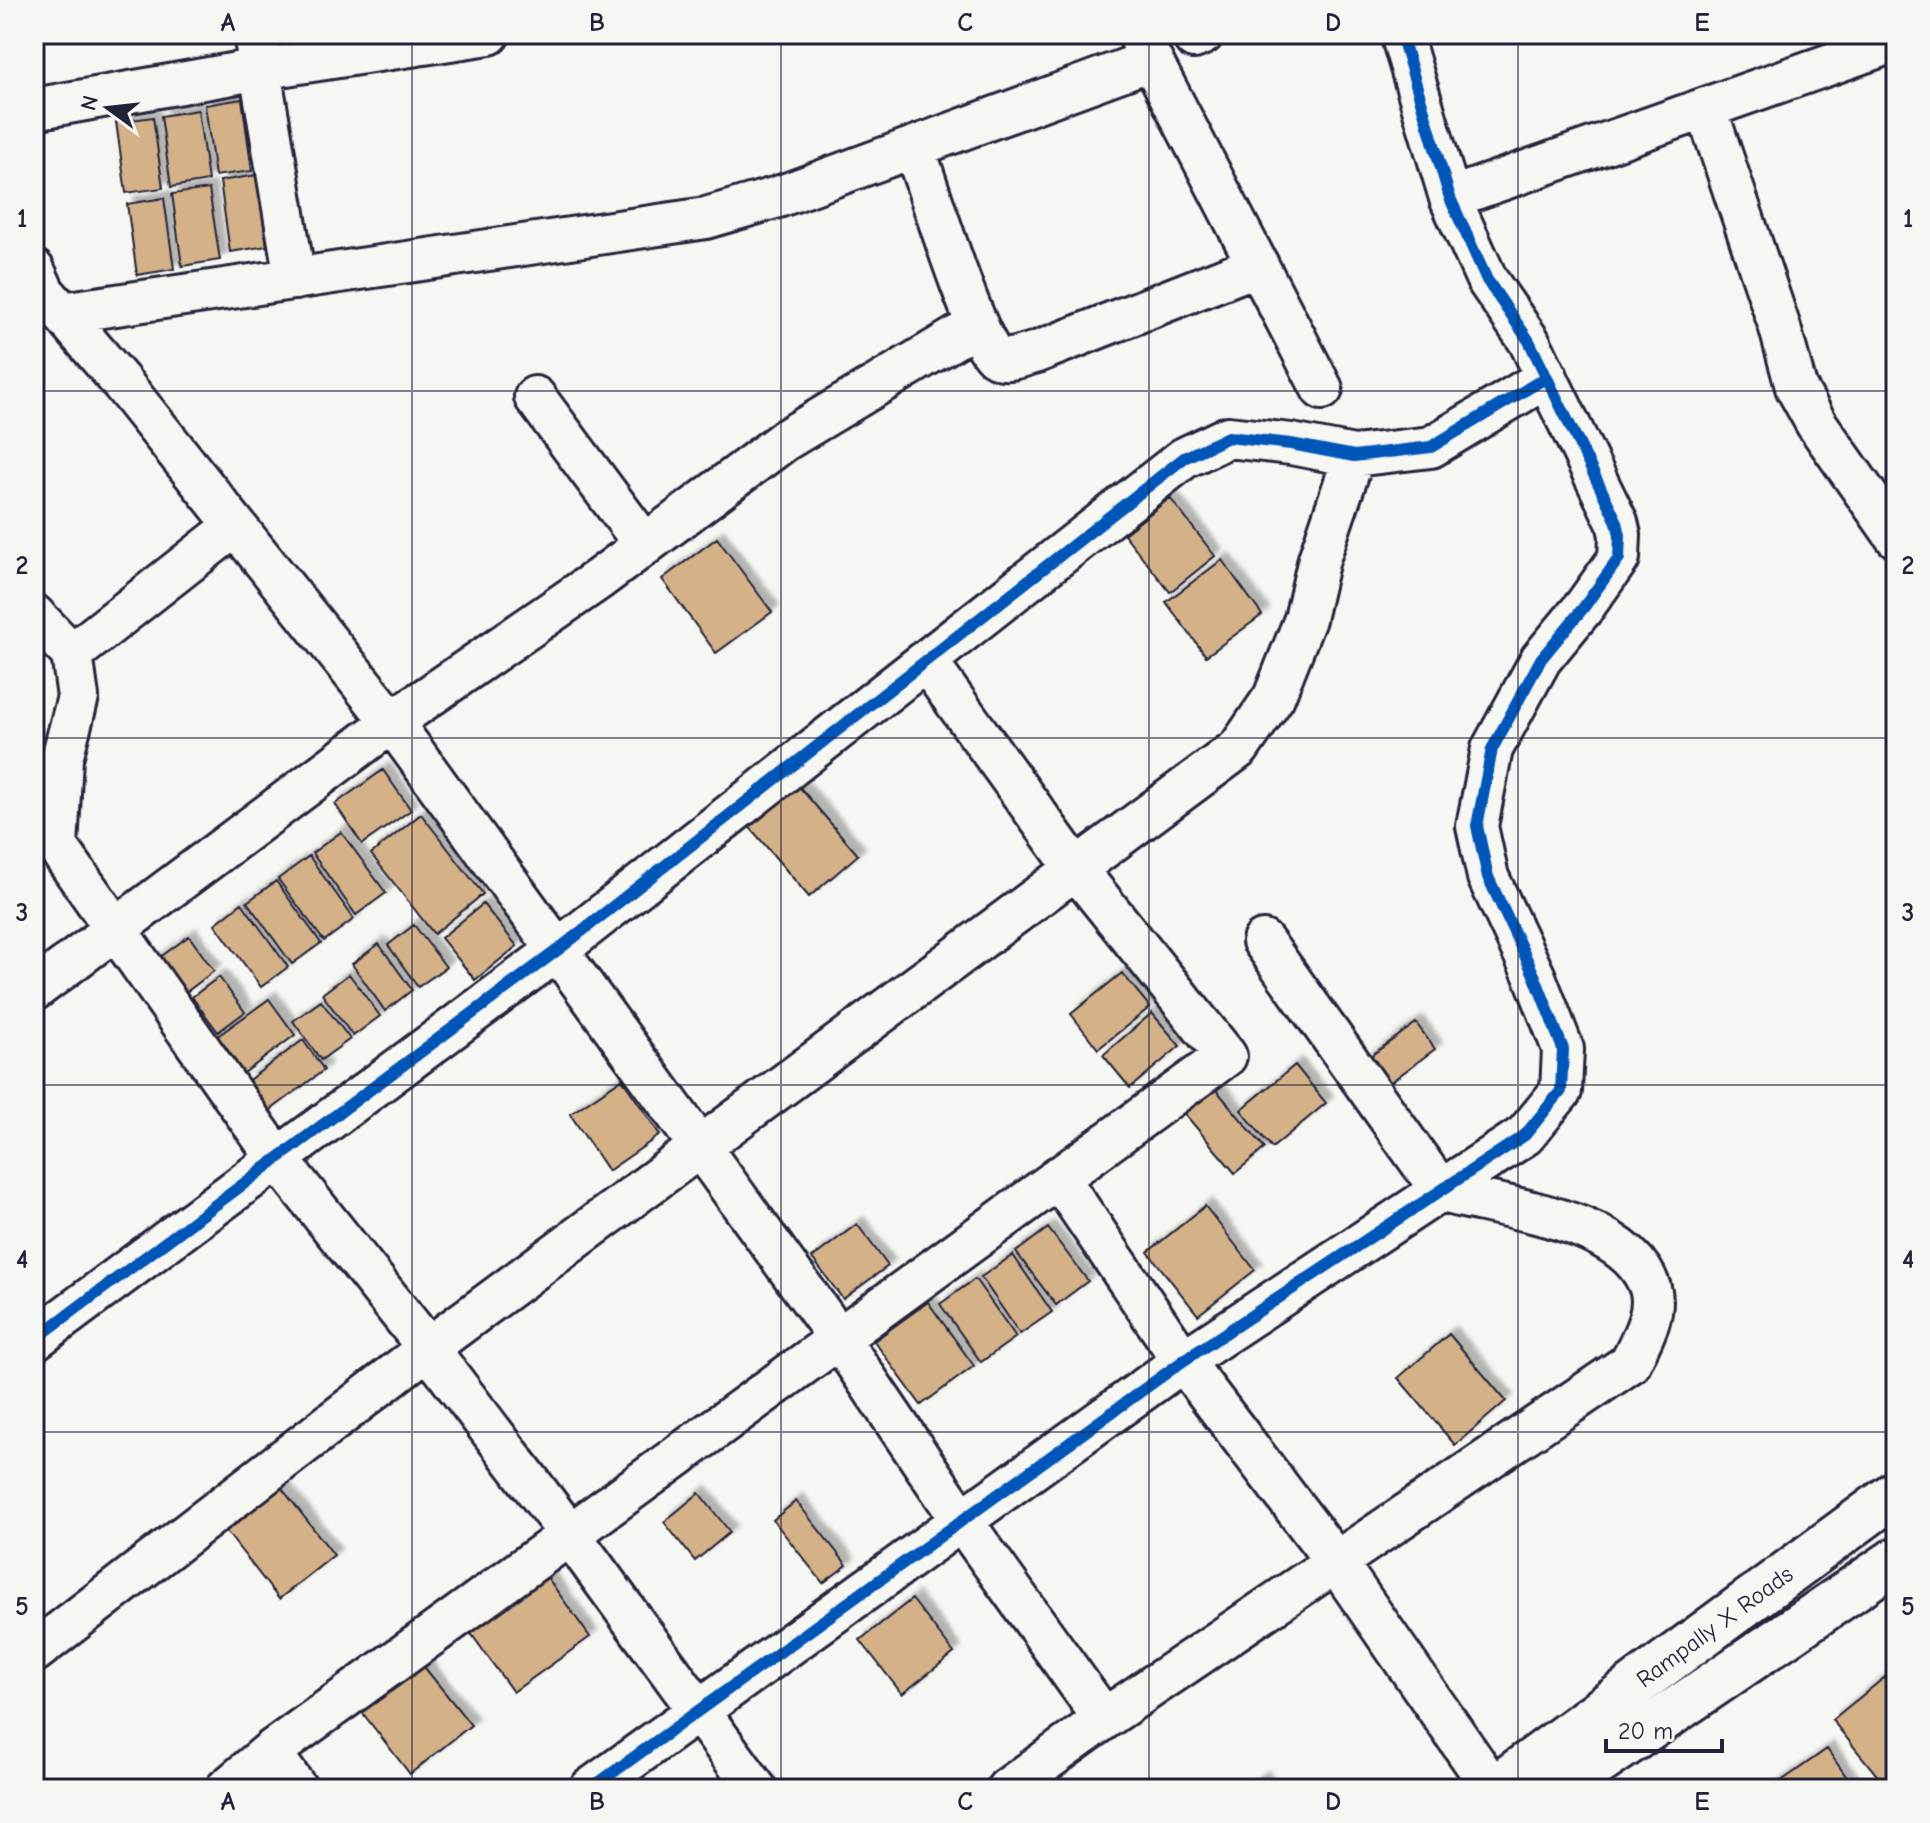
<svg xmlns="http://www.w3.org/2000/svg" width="1930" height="1823" font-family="'Comic Neue',sans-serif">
<defs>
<filter id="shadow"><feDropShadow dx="7" dy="-7" stdDeviation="2" flood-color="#0004"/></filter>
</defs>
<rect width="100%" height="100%" fill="#f6f6f2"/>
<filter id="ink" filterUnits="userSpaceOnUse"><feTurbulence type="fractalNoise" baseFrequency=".0125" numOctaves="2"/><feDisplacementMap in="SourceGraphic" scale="16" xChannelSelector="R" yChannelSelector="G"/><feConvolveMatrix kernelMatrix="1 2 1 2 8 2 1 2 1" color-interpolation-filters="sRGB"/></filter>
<g filter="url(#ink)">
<path fill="#d5b187" stroke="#22223b" stroke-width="2" filter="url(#shadow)" d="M 242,99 L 252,171 L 215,176 L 205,105 Z
M 198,110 L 208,181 L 171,187 L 161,116 Z
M 153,117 L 163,188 L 126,193 L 116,122 Z
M 257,175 L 267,246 L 230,252 L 220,181 Z
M 209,189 L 220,260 L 182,266 L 172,194 Z
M 164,198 L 174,269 L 137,275 L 127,204 Z
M 1170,498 L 1215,556 L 1170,592 L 1124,534 Z
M 717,538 L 772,612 L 716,653 L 662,579 Z
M 1222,560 L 1262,615 L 1206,656 L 1166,602 Z
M 383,770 L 411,810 L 362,844 L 335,804 Z
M 796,783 L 858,855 L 809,897 L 748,825 Z
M 421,814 L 483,894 L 434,934 L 371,854 Z
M 341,832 L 386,893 L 356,915 L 312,853 Z
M 309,856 L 354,919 L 324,941 L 278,879 Z
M 276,881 L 321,943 L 292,964 L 247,902 Z
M 242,903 L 288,967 L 261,987 L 215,924 Z
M 483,904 L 517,946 L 475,980 L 441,938 Z
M 414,925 L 446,967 L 418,987 L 388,945 Z
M 189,936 L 214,971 L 181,996 L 155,961 Z
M 379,944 L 412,990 L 385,1011 L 352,964 Z
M 1122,973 L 1150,1007 L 1098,1049 L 1071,1014 Z
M 349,974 L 380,1016 L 353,1036 L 322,994 Z
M 219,977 L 245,1012 L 218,1032 L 192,997 Z
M 269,999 L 295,1035 L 236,1079 L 208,1043 Z
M 321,1001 L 350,1039 L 321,1060 L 293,1021 Z
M 1152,1013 L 1180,1046 L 1130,1088 L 1103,1055 Z
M 1416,1023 L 1435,1049 L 1384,1087 L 1365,1060 Z
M 303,1040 L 324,1070 L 268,1112 L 246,1082 Z
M 1295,1065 L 1326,1103 L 1272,1148 L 1241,1110 Z
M 622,1079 L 660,1135 L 608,1171 L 570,1114 Z
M 1213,1086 L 1265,1148 L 1235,1173 L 1183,1112 Z
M 1205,1206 L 1255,1270 L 1198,1315 L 1148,1252 Z
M 857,1224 L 888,1266 L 843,1299 L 812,1258 Z
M 1048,1228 L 1088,1281 L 1056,1305 L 1016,1252 Z
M 1013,1255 L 1052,1312 L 1020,1334 L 981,1277 Z
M 975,1279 L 1016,1337 L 981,1362 L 940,1304 Z
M 928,1302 L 974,1366 L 921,1405 L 874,1341 Z
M 1449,1334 L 1506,1401 L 1455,1445 L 1398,1378 Z
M 280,1486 L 334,1555 L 279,1599 L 225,1530 Z
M 699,1493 L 730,1532 L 695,1561 L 664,1522 Z
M 796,1501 L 847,1565 L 823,1583 L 773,1520 Z
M 547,1577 L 590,1637 L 513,1692 L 470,1632 Z
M 912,1599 L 954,1653 L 902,1694 L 860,1640 Z
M 421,1663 L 471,1725 L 410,1774 L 361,1711 Z
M 1896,1668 L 1896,1789 L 1888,1789 L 1832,1720 Z
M 1827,1749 L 1855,1789 L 1770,1789 Z
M 1261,1778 L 1269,1789 L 1247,1789 Z"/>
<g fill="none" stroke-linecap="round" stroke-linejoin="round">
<defs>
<path id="minor" d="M 254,34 L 295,279
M 1138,34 L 1322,389
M 1194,38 L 1203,34
M 1706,108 L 1780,328 L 1796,387 L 1816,423 L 1896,537
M 34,109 L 260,69 L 489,34
M 914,147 C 925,178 977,344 995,356 C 1006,364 1025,355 1037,352 L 1258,265
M 1450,198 L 1896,41
M 34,270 L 44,292 L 121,382 L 392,722 L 838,1337 L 963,1522 L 1104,1719
M 62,313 L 706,218 L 778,197 L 1151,60
M 535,397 L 645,545
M 34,615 L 72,654 L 78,697 L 62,758 L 57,846 L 277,1158 L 428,1348 L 571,1536 L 756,1789
M 72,654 L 235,526
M 34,990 L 392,722 L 599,579 L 785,440 L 977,325
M 1058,1177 L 1183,1361 L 1336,1562 L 1493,1789
M 34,1340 L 559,949 L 1184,458 L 1228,437 L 1291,444 L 1354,456 L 1431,447 L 1547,377
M 34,1652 L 428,1348 L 1239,748 L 1274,697 L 1305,619 L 1319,559 L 1354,456
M 270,1752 L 297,1789
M 226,1789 L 270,1752 C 590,1522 906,1287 1226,1056 L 1076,869 L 926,661
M 590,1789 L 1183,1361 L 1525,1135 L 1561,1091 L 1563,1049 L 1535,977 L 1488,877 L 1477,826 L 1492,749 L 1541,659 L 1584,607 L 1619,558 L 1620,535 L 1617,522 L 1529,341 L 1487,280 L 1450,198 L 1401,34
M 1007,1789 L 1104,1719 L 1630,1363 C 1640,1342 1658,1313 1650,1288 C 1627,1218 1502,1208 1442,1192 L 1263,941"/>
<g id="major">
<path id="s1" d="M 1494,1789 L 1896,1493"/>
<path d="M 1560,1789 L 1896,1560"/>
</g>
</defs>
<use href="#minor" stroke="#22223b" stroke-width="46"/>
<use href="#major" stroke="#22223b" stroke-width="50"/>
<use href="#minor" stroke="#f6f6f2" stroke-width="40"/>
<use href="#major" stroke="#f6f6f2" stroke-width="44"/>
<defs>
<path id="cycleway" d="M 34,1340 L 559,949 L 1184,458 L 1228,437 L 1291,444 L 1354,456 L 1431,447 L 1547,377
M 590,1789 L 1183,1361 L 1525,1135 L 1561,1091 L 1563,1049 L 1535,977 L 1488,877 L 1477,826 L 1492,749 L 1541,659 L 1584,607 L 1619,558 L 1620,535 L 1617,522 L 1529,341 L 1487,280 L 1450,198 L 1401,34"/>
</defs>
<use href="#cycleway" stroke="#f6f6f2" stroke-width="17"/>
<use href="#cycleway" stroke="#0057b8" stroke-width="12"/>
</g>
</g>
<path fill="none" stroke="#22223b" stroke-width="2" stroke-opacity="0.55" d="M 412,34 L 412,1789M 781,34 L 781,1789M 1149,34 L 1149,1789M 1518,34 L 1518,1789M 34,391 L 1896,391M 34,738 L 1896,738M 34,1085 L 1896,1085M 34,1432 L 1896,1432"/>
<g text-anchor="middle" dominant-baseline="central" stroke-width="6" stroke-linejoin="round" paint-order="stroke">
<g font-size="24" fill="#22223b" stroke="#f6f6f2">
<text stroke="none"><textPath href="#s1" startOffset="274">Rampally X Roads</textPath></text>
</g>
</g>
<rect width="1930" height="1823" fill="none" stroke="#f6f6f2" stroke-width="88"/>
<g transform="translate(108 108) rotate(285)" stroke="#f6f6f2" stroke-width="6" paint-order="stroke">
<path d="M0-6L14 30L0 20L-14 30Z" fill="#22223b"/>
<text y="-12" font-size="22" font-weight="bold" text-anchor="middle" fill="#22223b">N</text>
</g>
<path d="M1606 1739v12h116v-12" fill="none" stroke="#22223b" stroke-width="4"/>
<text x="1618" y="1739" font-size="24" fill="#22223b" stroke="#f6f6f2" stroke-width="6" paint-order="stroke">20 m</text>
<rect x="44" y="44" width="1842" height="1735" fill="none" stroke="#22223b" stroke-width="3"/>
<g font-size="26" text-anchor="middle" font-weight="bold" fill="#22223b">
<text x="228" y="31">A</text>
<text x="597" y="31">B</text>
<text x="965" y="31">C</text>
<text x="1333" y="31">D</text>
<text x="1702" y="31">E</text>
<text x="22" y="227">1</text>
<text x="1908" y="227">1</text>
<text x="22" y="574">2</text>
<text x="1908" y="574">2</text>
<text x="22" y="921">3</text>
<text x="1908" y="921">3</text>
<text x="22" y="1268">4</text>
<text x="1908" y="1268">4</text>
<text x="22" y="1615">5</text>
<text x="1908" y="1615">5</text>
<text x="228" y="1810">A</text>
<text x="597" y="1810">B</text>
<text x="965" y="1810">C</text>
<text x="1333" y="1810">D</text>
<text x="1702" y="1810">E</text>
</g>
</svg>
